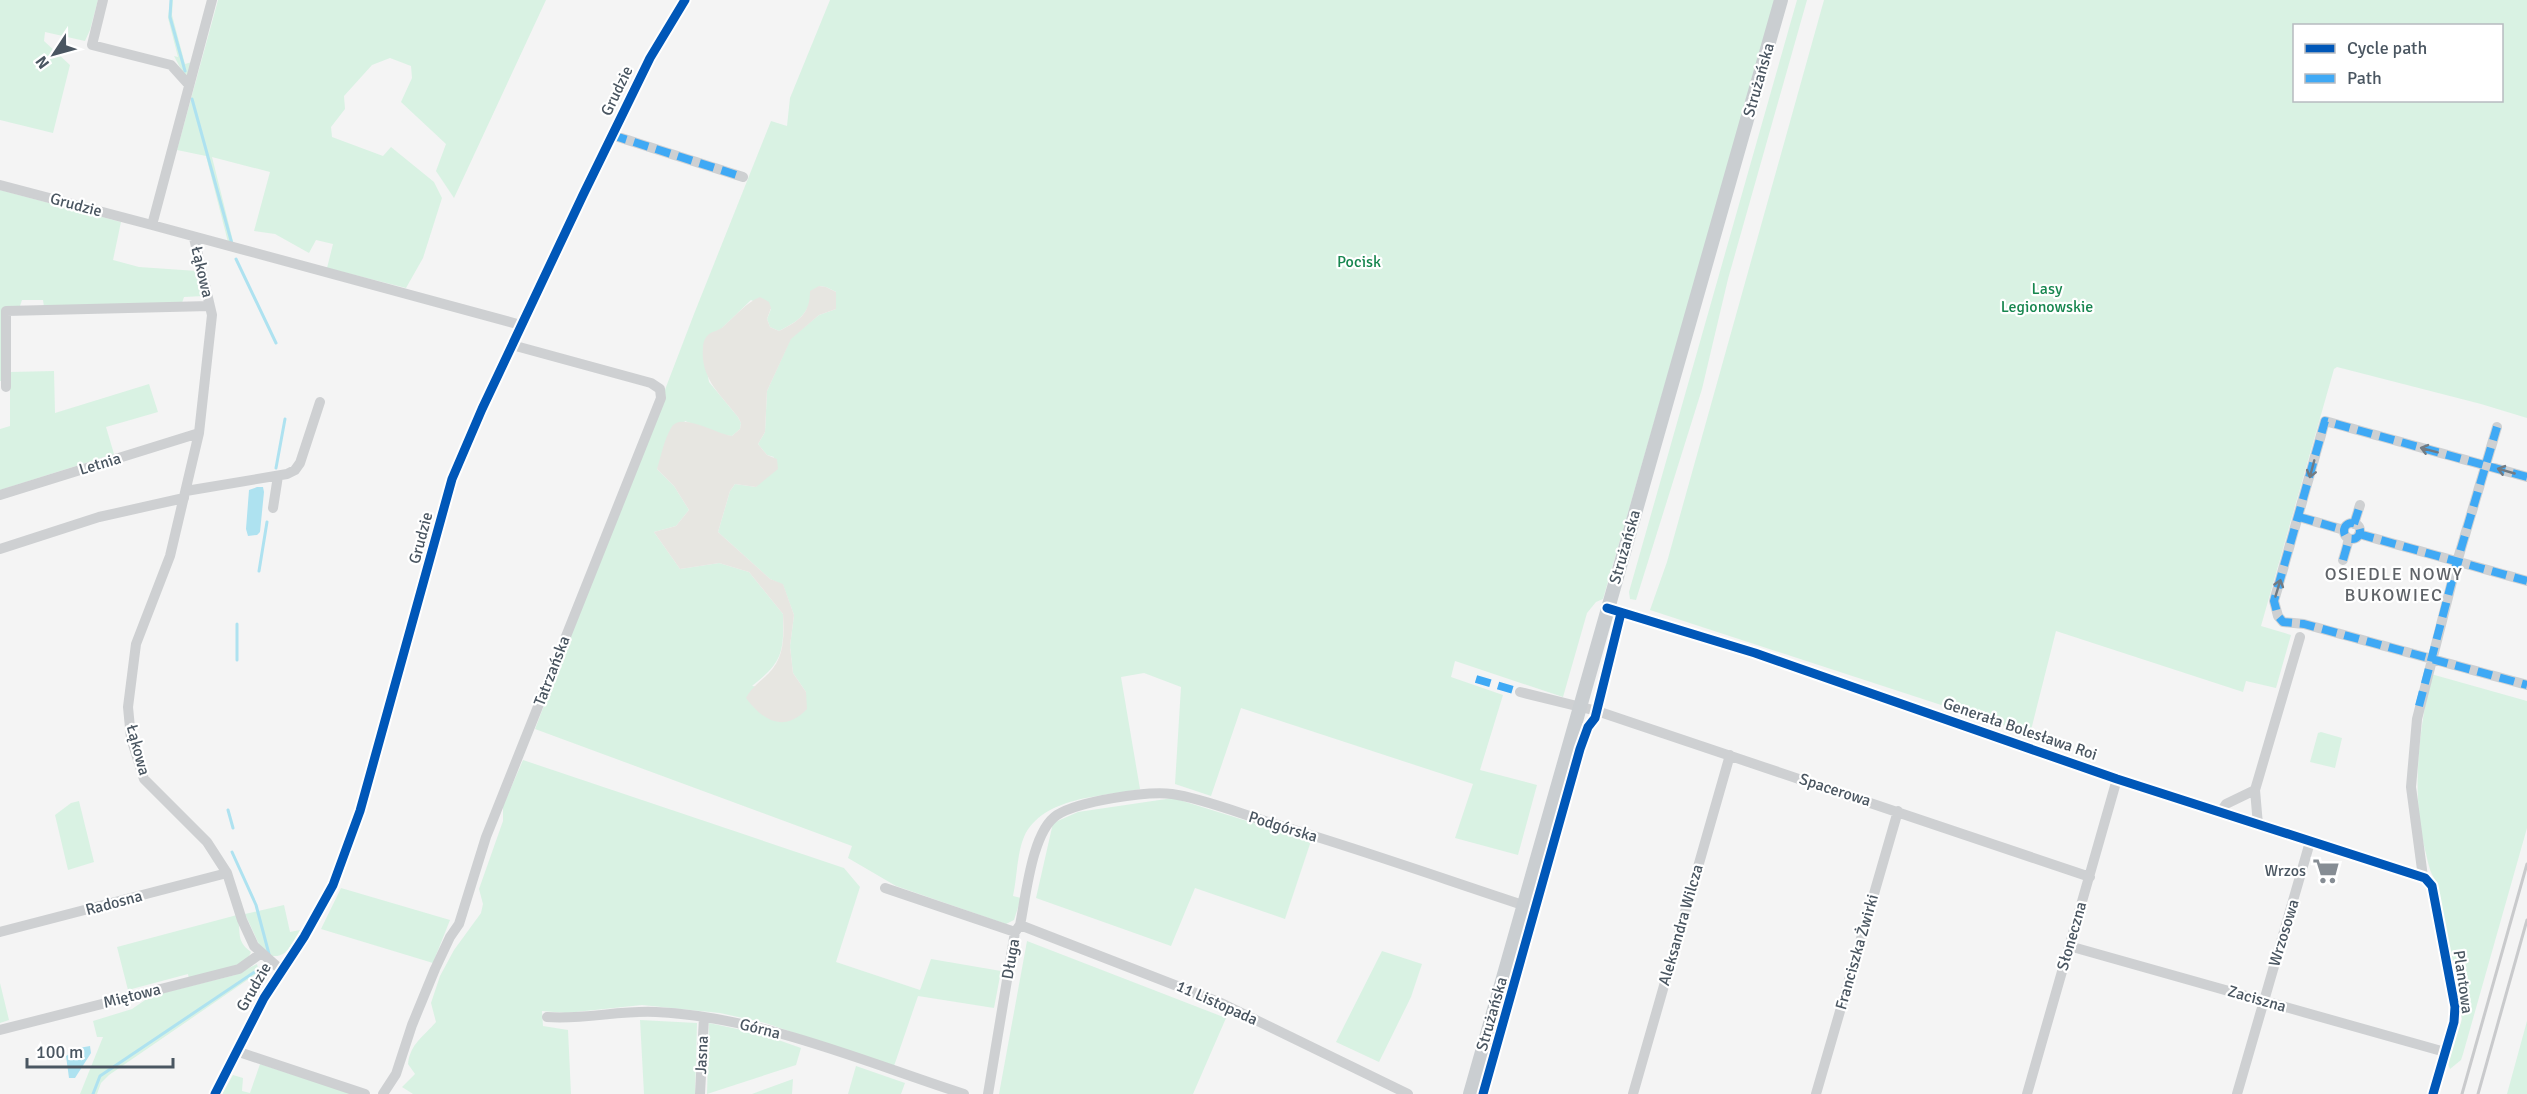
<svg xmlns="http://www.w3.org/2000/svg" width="2527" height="1094" font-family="Signika,sans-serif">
<rect width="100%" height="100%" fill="#f4f4f4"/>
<path fill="#d9f2e3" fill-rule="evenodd" d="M 0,0 L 98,0 L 90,30 L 85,41 L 45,32 L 44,41 L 70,65 L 53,133 L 0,120 Z
M 170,0 L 173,0 L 172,15 L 185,64 L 192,62 L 189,76 L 185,77 L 174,56 L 178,57 L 168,18 Z
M 218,0 L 546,0 L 454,198 L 436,171 L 446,144 L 401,102 L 412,78 L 411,66 L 390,58 L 372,65 L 344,96 L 345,109 L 331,127 L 332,137 L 383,156 L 391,147 L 434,182 L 442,198 L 423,258 L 406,288 L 327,268 L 333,244 L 316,240 L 309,253 L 275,234 L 254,231 L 270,172 L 212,157 L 234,245 L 228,242 L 206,156 L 177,150 Z
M 830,0 L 1776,0 L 1603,599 L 1596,602 L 1587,613 L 1563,697 L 1455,661 L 1451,677 L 1503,695 L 1480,770 L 1537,785 L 1518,855 L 1455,838 L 1473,784 L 1241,708 L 1211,796 L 1175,784 L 1181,687 L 1144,673 L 1121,677 L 1140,789 C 1102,797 1043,796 1024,837 C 1017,853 1017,878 1013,896 L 1021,898 L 1014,920 L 1006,924 L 896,886 L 848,858 L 852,846 L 535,729 L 694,314 L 771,121 L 787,126 L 790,98 ZM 819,286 L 826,287 L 836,292 L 836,309 L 819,315 L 791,338 L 767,391 L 765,432 L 758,444 L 767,455 L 774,457 L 756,487 L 735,484 L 730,491 L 718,532 L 770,579 L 783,585 L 794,615 L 790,646 L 793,673 L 806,692 L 752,686 C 783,662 784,652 783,614 L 749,572 L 719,563 L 680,569 L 654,532 L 676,526 L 689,510 L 674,486 L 657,469 L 685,421 L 721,435 L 732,436 L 740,429 L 741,423 L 738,417 L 709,382 L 703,348 L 708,336 L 720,330 L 751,300 L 771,309 L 767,319 L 770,327 L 779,331 C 809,316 803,313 819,286 Z
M 1797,0 L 1807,0 L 1728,279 L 1702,389 L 1636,600 L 1630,599 L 1629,592 Z
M 1824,0 L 2527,0 L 2527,418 L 2481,404 L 2337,367 L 2334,369 L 2261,626 L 2291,635 L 2276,688 L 2246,681 L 2243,692 L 2056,631 L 2030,734 L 1650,610 L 1667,562 ZM 2294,26 L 2502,26 L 2502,100 L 2294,100 Z
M 0,190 L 121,222 L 113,260 L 139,267 L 197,271 L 204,296 L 184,297 L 182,303 L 44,307 L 43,300 L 22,300 L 20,306 L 2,308 L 4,381 L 0,381 Z
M 54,371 L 55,413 L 149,384 L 158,412 L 106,427 L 114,454 L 0,490 L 0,429 L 10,426 L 10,372 Z
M 2431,674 L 2527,701 L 2527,828 L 2463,1054 L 2461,1060 L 2450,1069 L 2448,1064 L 2462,1019 L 2436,881 C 2429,872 2428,861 2425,850 C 2411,790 2419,734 2431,674 Z
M 2321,732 L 2342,738 L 2335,768 L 2310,762 L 2318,733 Z
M 523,760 L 844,868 L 860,887 L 836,962 L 920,990 L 931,959 L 1001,971 L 994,1008 L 918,996 L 894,1066 L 765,1023 L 720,1013 L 642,1005 L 566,1013 L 542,1011 L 543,1026 L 568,1030 L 571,1094 L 413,1094 L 402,1087 L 415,1074 L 408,1064 C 410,1044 424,1036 436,1022 L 431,1003 L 440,976 L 454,950 L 481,913 L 483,904 L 479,889 L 503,821 L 503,806 Z
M 1173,798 L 1311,841 L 1285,919 L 1195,888 L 1171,946 L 1036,898 L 1053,823 L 1078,812 Z
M 79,801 L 94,862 L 68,870 L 55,815 L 71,803 Z
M 341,888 L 450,920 L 433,963 L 321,929 Z
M 284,905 L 290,932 L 300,930 C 290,947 285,963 263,953 L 245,914 Z
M 237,915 C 242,933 235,940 251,952 L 246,962 L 189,979 L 188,974 L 128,990 L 117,947 Z
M 1027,941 L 1226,1018 L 1193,1094 L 999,1094 Z
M 1382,951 L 1422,964 L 1411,997 L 1379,1062 L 1336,1042 Z
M 257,964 L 259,972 L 109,1075 L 101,1083 L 97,1094 L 80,1094 L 103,1037 L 97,1037 L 93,1021 L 132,1009 L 151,996 L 235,975 Z
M 0,983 L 9,1020 L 0,1023 Z
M 640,1020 L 697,1023 L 695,1094 L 644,1094 Z
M 2527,1021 L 2527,1094 L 2507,1094 Z
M 709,1023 L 761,1034 L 801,1048 L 796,1065 L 707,1094 Z
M 260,1064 L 352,1094 L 222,1094 L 233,1075 L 243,1078 L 242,1091 L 250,1093 Z
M 856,1066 L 905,1083 L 901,1094 L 848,1094 Z
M 793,1079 L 792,1094 L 752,1094 Z"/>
<path fill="#e7e6e1" d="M 819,286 L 826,287 L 836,292 L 836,309 L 819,315 L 791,339 L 767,391 L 765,432 L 758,444 L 767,455 L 777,459 L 778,469 L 756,487 L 735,484 L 730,491 L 718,532 L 770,579 L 783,584 L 794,615 L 790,646 L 793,673 L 806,692 L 807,709 C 784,733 763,721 746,698 C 752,687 760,682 769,673 C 785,657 784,635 783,614 L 749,572 L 719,563 L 680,569 L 654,532 L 676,526 L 689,510 L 674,486 L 657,469 C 661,456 664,440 671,428 C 680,411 716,434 732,436 L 740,429 L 741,423 L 738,417 C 721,395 700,378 703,348 C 703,344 704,339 708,335 C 712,331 719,331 724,326 C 735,316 747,302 760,297 L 769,302 L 771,308 L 767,319 L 770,327 L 779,331 C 799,321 810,314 810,291 Z"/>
<path fill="#aee2f0" d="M 257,487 L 263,487 L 264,492 L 260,532 L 257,535 L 248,536 L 246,529 L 249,490 Z
M 90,1046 L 91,1053 L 75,1078 L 69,1078 L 66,1056 L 79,1048 Z"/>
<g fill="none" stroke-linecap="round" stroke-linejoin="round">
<path stroke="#aee2f0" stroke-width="3" d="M 171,0 L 170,17 L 185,71
M 192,99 L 232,244
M 236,259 L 276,343
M 276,468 L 285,419
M 259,571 L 267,522
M 237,624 L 237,660
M 228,810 L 233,828
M 232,852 L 256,905 L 269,954
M 93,1094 L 100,1076 L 259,969"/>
<path stroke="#ced0d2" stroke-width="10" d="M 103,0 L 92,45 L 171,65 L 189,85
M 212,0 L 152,225 L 521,325
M 612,135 L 743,177
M 0,185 L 152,225
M 194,238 L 212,315 L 199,433 L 170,556 L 136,644 L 128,707 L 131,738 L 144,779 L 207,842 L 227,873 L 242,920 L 254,946 L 281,970
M 6,387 L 6,311 L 210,306
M 2527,477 L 2325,421 L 2274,601 L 2278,616 L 2283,622 L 2304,624 L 2527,685
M 186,491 L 287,474 L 295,470 L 300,463 L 320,402
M 0,495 L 199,433
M 273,508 L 278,476
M 2299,517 L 2344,530
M2344 531a8 8 0 1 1 16 0a8 8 0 1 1-16 0Z
M 2354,524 L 2360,505
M 2359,534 L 2527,581
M 0,549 L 99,517 L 184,498
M 2343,560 L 2349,539
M 1607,608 L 1755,653 L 2117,779 L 2425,878 L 2432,886 L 2455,1007 L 2454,1022 L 2433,1094
M 1520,692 L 1597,711 L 2090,877
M 2220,813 L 2226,804 L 2255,790
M 2258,825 L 2255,790 L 2300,637
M 2423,877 L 2411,787 L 2417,719 L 2457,562 L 2497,427
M 885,888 L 1015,932
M 1020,925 L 1221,1003 L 1408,1094
M 0,932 L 227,873
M 2069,946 L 2445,1052
M 547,1017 C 584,1020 620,1010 656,1012 C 761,1017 865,1062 964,1094
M 0,1030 L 239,969 L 260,954
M 236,1051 L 365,1094
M 215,1094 L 264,998 L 304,937 L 333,885 L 360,811 L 452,479 L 482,409 L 583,195 L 650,58 L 685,0
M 383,1094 L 396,1074 L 412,1025 L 435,969 L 450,937 L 459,924 L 486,837 L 661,398 L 660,389 L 651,383 L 512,345
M 700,1094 L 704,1017
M 988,1094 L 1015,932 L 1020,925 C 1026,896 1032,831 1057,815 C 1079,801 1146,791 1172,794 C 1201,798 1239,813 1268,822 C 1354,847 1438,877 1523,905
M 1633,1094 L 1730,755
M 1816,1094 L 1898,811
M 2027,1094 L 2117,779
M 2237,1094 L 2310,842"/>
<path stroke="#caced1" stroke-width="14" d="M 1470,1094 L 1781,0"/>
<path stroke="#c9cacc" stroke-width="3" d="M 2462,1094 L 2527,864
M 2478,1094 L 2527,920"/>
<path stroke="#3fa9f5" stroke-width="8" stroke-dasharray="15 8" stroke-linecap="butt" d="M 612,135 L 743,177
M 2527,477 L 2325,421 L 2274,601 L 2278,616 L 2283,622 L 2304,624 L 2527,685
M 2299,517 L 2344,530
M2344 531a8 8 0 1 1 16 0a8 8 0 1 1-16 0Z
M 2354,524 L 2360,505
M 2359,534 L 2527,581
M 2343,560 L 2349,539
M 1476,679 L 1520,692
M 2419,706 L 2457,562 L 2497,427"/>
<defs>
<path id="cycleway" d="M 1607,608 L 1755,653 L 2117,779 L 2425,878 L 2432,886 L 2455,1007 L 2454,1022 L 2433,1094
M 215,1094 L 264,998 L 304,937 L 333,885 L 360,811 L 452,479 L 482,409 L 583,195 L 650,58 L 685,0
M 1483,1094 L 1580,749 L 1588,727 L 1595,718 L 1621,613"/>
</defs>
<use href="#cycleway" stroke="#fff" stroke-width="13"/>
<use href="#cycleway" stroke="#0057b8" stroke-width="9"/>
</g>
<defs><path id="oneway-shaft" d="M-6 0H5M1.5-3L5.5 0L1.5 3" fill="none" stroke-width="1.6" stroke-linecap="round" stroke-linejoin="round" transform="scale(1.5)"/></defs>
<g stroke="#727b83">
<use href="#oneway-shaft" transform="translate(2429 450) rotate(-165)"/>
<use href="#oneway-shaft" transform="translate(2312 469) rotate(105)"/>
<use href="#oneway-shaft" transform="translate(2506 471) rotate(-164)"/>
<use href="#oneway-shaft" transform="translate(2278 588) rotate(-73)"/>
</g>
<defs>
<symbol id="supermarket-bare" viewBox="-9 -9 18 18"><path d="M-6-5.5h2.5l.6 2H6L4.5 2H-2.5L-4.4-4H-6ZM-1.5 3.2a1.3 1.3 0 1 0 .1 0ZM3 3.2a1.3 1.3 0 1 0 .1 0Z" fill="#868d94" stroke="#fff" stroke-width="2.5" paint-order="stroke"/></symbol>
</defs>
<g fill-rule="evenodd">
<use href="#supermarket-bare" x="2307" y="852" width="38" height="38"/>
</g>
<g text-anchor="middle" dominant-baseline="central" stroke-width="4.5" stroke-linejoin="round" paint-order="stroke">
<g font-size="16" fill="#4a5661" stroke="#fff">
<text transform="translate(1759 80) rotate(-74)">Strużańska</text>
<text transform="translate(617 91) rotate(-64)">Grudzie</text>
<text transform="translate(76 205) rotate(15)">Grudzie</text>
<text transform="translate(202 272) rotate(77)">Łąkowa</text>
<text transform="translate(100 464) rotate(-17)">Letnia</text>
<text transform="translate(421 538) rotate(-75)">Grudzie</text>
<text transform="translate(1625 547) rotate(-74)">Strużańska</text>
<text transform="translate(552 671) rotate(-69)">Tatrzańska</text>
<text transform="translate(2020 729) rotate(19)">Generała Bolesława Roi</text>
<text transform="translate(138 750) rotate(75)">Łąkowa</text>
<text transform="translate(1835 790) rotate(18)">Spacerowa</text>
<text transform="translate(1283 827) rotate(17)">Podgórska</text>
<text transform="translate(114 903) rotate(-15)">Radosna</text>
<text transform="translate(1681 925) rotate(-74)">Aleksandra Wilcza</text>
<text transform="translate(2284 933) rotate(-73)">Wrzosowa</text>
<text transform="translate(2072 936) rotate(-74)">Słoneczna</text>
<text transform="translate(1857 952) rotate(-74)">Franciszka Żwirki</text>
<text transform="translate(1011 959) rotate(-80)">Długa</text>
<text transform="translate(2463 982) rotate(82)">Plantowa</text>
<text transform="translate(254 987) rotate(-60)">Grudzie</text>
<text transform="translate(132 996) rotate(-14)">Miętowa</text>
<text transform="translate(2257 999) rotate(16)">Zaciszna</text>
<text transform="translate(1217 1003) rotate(24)">11 Listopada</text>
<text transform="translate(1492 1014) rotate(-74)">Strużańska</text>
<text transform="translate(760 1029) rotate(14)">Górna</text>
<text transform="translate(702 1055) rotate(-87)">Jasna</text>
</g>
<g font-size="16" fill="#17864f" stroke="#fff">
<text x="1359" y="262">Pocisk</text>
<text x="2047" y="289">Lasy<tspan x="2047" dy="18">Legionowskie</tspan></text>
</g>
<g font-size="16" fill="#4a5661" stroke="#fff" text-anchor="end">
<text x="2306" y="871">Wrzos</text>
</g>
<g font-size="18" letter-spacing="1.5" fill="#5f6368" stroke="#fff">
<text x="2394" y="574">OSIEDLE NOWY<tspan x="2394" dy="21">BUKOWIEC</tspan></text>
</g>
</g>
<rect x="2293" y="24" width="210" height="78" fill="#ffffff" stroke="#b7bbc0" stroke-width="1.5"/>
<rect x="2305" y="44" width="30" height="9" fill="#0057b8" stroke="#b7bbc0" stroke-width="1.5"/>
<text x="2347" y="54" font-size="18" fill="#4a5661">Cycle path</text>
<rect x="2305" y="74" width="30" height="9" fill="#3fa9f5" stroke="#b7bbc0" stroke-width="1.5"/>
<text x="2347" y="84" font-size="18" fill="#4a5661">Path</text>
<g transform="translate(54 54) rotate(234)" stroke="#ffffff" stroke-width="4.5" paint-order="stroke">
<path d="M0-4.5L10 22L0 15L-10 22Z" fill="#4a5661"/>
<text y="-9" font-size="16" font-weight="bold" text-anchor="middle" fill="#4a5661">N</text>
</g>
<path d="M27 1058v9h146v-9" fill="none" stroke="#4a5661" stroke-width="3"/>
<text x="36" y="1058" font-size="18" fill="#4a5661" stroke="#ffffff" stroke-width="4.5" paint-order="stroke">100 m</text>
</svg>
